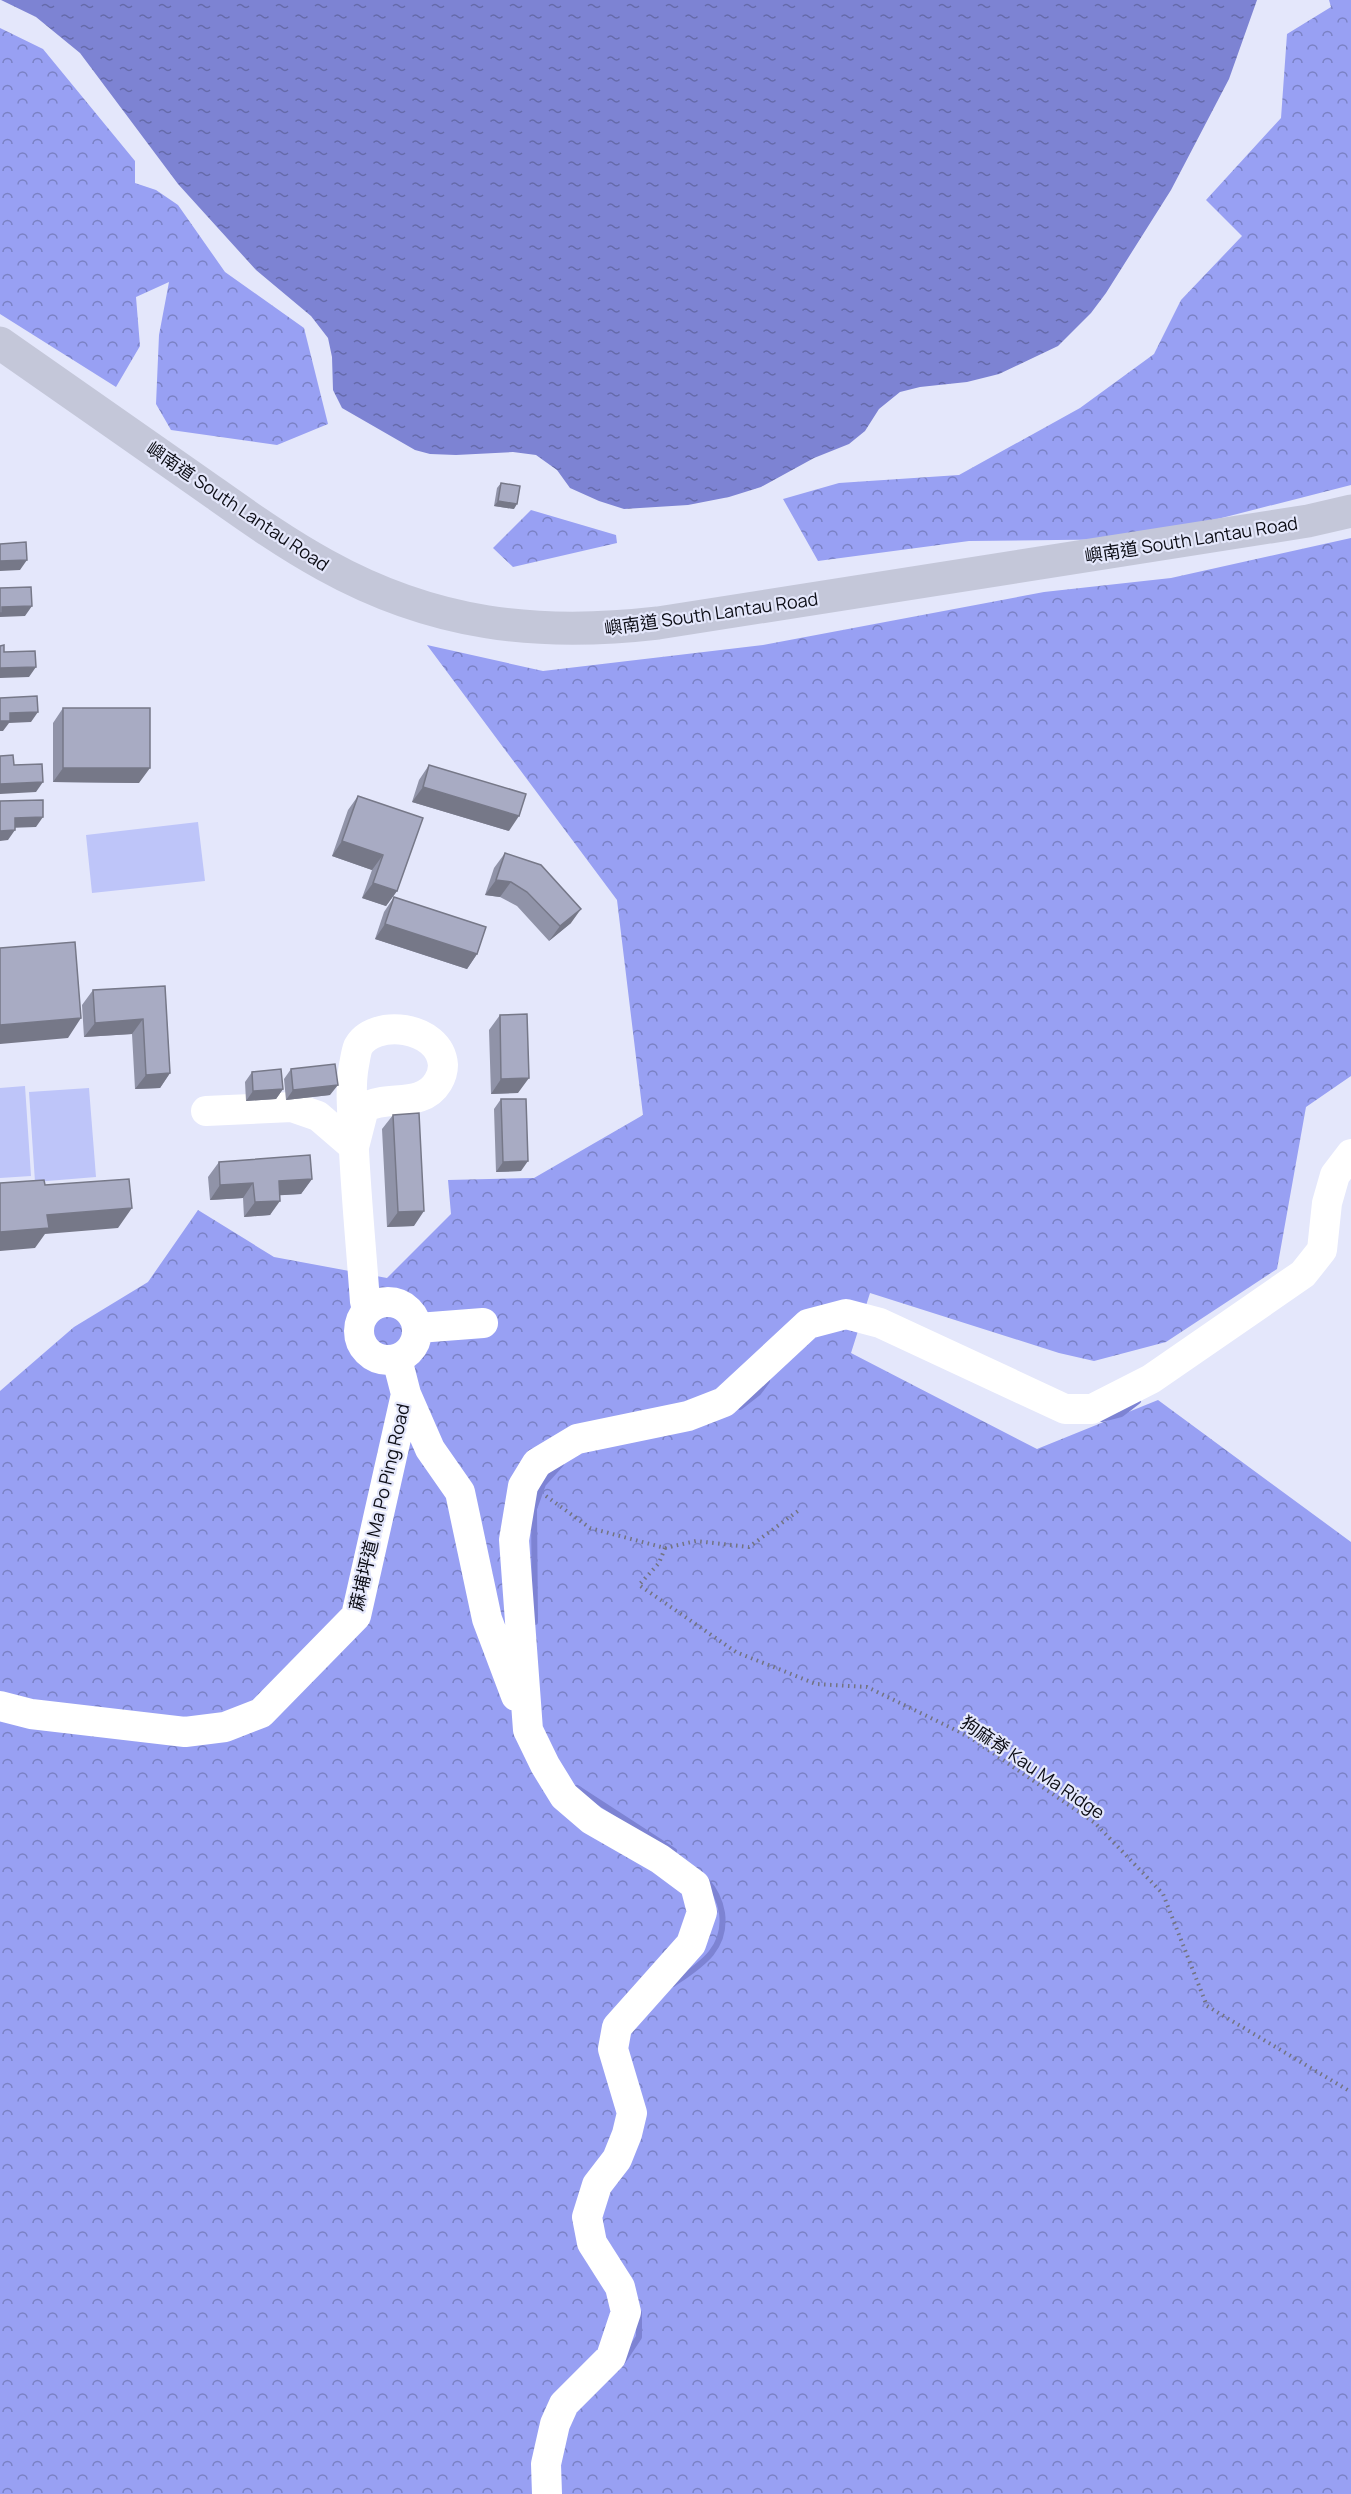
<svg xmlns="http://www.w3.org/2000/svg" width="1351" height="2494" font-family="Manrope,'Noto Sans TC',sans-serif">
<defs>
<pattern id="forest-crowns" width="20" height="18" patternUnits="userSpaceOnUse" patternTransform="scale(1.5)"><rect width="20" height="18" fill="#98a0f3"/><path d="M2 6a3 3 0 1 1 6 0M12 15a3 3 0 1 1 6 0" fill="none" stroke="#7a81c4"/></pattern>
<pattern id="water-ripples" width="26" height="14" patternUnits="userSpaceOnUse" patternTransform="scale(1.5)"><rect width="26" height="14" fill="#7d83d3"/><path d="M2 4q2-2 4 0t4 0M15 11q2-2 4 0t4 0" fill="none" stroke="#656aaa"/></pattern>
</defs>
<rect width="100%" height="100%" fill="#e4e7fb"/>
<path fill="url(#forest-crowns)" d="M 1329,0 L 1351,0 L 1351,485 L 1139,539 L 969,541 L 818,561 L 783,499 L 839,483 L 959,475 L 1080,408 L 1154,354 L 1181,300 L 1242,236 L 1206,200 L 1281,118 L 1287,34 L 1331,7 Z
M 0,28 L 43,49 L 135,161 L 135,183 L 156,190 L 178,205 L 225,272 L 304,328 L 328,424 L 277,445 L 171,430 L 156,404 L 159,335 L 169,282 L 136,297 L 140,346 L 116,387 L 0,314 Z
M 531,510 L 616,535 L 617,543 L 513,567 L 493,548 Z
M 1351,538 L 1351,1076 L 1306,1107 L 1277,1269 L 1166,1342 L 1094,1361 L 1059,1353 L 870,1293 L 851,1353 L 1037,1449 L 1158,1400 L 1351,1542 L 1351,2494 L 0,2494 L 0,1391 L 74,1327 L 148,1282 L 198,1210 L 274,1257 L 387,1278 L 451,1214 L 448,1180 L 534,1178 L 643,1115 L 617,900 L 427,645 L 543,671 L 763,645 L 1044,592 L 1171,578 Z"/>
<path fill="#bec5f9" d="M 198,822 L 205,881 L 92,893 L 86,835 Z
M 25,1086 L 31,1176 L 0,1178 L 0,1088 Z
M 89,1088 L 96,1177 L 35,1182 L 29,1092 Z"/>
<path fill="url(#water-ripples)" d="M 1,0 L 1257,0 L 1229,79 L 1171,190 L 1106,293 L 1091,313 L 1058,346 L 999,374 L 967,382 L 920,387 L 900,392 L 879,409 L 865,431 L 849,444 L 814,458 L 761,487 L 729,497 L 688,505 L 624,509 L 599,501 L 570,488 L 557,470 L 536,455 L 513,452 L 456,455 L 430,454 L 415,450 L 342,408 L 333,390 L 332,357 L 328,338 L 311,316 L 256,270 L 178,184 L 80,53 L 36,17 Z"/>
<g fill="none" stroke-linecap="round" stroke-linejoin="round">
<path stroke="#7d83d3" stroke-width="6" d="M 740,1407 L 758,1393 L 767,1381
M 1102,1419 L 1121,1414 L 1138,1401
M 535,1622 L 534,1509 L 543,1484 L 561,1464
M 577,1788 L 674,1851
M 673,1984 C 699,1966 727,1950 722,1913 C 720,1900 715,1890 706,1880
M 623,2361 L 639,2337 L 639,2313"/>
<path stroke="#727381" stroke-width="4" stroke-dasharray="1.5 4.5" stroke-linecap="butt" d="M 546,1496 L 590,1528 L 665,1548 L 659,1563 L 639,1585 L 736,1652 L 816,1684 L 867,1687 L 968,1736 L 1095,1823 L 1163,1894 L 1207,2006 L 1351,2092
M 665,1548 L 696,1541 L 749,1547 L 798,1511"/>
<path stroke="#fff" stroke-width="30" d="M 206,1111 L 292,1107 L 318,1116 L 354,1147
M 354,1147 L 364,1108 C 387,1094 422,1109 438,1082 C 441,1077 443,1072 443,1065 C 440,1025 373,1018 358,1047 C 356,1052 355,1060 354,1065 C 350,1085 352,1108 353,1129 C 355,1186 361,1244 365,1302 L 370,1308
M359 1331a29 29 0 1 1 58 0a29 29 0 1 1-58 0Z
M 418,1328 L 483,1323
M 406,1394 L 430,1449 L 460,1492 L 487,1619 L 516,1696
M 0,1706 L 31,1714 L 185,1732 L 225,1727 L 261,1713 L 356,1616 L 406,1394 L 397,1359
M 547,2494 L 546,2464 L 555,2424 L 564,2404 L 611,2357 L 626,2312 L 620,2287 L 592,2243 L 587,2217 L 597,2185 L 617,2159 L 627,2134 L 632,2113 L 613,2049 L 617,2027 L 691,1944 L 702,1912 L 695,1885 L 660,1859 L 592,1820 L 564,1796 L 545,1765 L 528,1730 L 514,1540 L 523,1486 L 537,1463 L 577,1439 L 688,1416 L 724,1402 L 808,1324 L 846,1314 L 880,1323 L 1065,1409 L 1092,1409 L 1151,1379 L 1303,1274 L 1322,1250 L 1327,1203 L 1335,1175 L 1351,1154"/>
<path stroke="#c4c7d9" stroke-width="33" d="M 0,343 C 64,388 129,433 193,478 C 236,508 279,540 325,565 C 433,625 537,637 658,623 L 1308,521 L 1351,511"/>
</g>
<path fill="#9093a8" d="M 501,483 L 514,509 L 494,506 L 497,488 Z
M 63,708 L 139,783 L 53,782 L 53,723 Z
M 429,765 L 509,831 L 412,802 L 419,780 Z
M 358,796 L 397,891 L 386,906 L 362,898 L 372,870 L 332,856 L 348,810 Z
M 505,853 L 571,923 L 549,941 L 517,906 L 500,897 L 485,895 L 494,868 Z
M 394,897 L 477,954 L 467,969 L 375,939 L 384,912 Z
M 165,986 L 170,1073 L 160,1088 L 135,1089 L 132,1034 L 84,1037 L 82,1005 L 93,990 Z
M 500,1015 L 518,1093 L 491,1094 L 489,1030 Z
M 291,1069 L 330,1095 L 286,1100 L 284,1079 Z
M 252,1072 L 283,1089 L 276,1099 L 246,1101 L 245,1082 Z
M 501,1099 L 521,1171 L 496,1172 L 494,1109 Z
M 393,1115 L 414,1226 L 387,1227 L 382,1129 Z
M 219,1162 L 312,1179 L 301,1194 L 280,1195 L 270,1215 L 244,1217 L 243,1198 L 210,1200 L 208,1177 Z"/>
<path fill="#767888" d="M 498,501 L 517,504 L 514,509 L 494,506 Z
M 27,560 L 20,570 L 0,571 L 0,561 Z
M 32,606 L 25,616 L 0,617 L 0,610 L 2,607 Z
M 36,667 L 29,677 L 0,678 L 0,668 Z
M 38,712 L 31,722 L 9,723 L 3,731 L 0,731 L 0,721 L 10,713 Z
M 63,768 L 150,768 L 139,783 L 53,782 Z
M 43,782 L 36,792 L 0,794 L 0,784 Z
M 423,787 L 519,816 L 509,831 L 412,802 Z
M 43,817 L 36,827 L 8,828 L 15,818 Z
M 15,830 L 8,840 L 0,841 L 0,831 Z
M 342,841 L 383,855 L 372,870 L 332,856 Z
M 496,880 L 511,882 L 500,897 L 485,895 Z
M 373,883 L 397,891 L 386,906 L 362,898 Z
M 581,909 L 571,923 L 549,941 L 560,926 Z
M 385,924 L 477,954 L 467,969 L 375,939 Z
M 81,1018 L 68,1038 L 0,1044 L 0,1025 Z
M 143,1019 L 132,1034 L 84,1037 L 95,1023 Z
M 170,1073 L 160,1088 L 135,1089 L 146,1075 Z
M 529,1078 L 518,1093 L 491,1094 L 501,1079 Z
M 338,1085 L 330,1095 L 286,1100 L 293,1090 Z
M 283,1089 L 276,1099 L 246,1101 L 253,1091 Z
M 528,1161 L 521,1171 L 496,1172 L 503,1162 Z
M 312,1179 L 301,1194 L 268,1196 L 279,1181 Z
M 253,1183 L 243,1198 L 210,1200 L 220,1185 Z
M 280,1201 L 270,1215 L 244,1217 L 255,1202 Z
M 132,1208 L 118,1228 L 45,1234 L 35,1248 L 0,1251 L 0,1232 L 47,1215 Z
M 424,1211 L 414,1226 L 387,1227 L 398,1212 Z"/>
<path fill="#a8abc3" stroke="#767888" stroke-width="1.5" d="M 501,483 L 520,486 L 517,504 L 498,501 Z
M 26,542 L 27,560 L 0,561 L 0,544 Z
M 31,587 L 32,606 L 2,607 L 2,613 L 0,613 L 0,588 Z
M 4,645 L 4,652 L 35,651 L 36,667 L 0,668 L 0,646 Z
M 37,696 L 38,712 L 10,713 L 10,721 L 0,721 L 0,698 Z
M 63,708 L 150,708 L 150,768 L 63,768 Z
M 13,755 L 14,765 L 42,764 L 43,782 L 0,784 L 0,756 Z
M 429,765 L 526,794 L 519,816 L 423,787 Z
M 358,796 L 423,818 L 397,891 L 373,883 L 383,855 L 342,841 Z
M 43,800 L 43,817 L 15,818 L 15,830 L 0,831 L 0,801 Z
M 505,853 L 541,865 L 581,909 L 560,926 L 527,892 L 511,882 L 496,880 Z
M 394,897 L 486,927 L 477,954 L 385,924 Z
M 75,942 L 81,1018 L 0,1025 L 0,948 Z
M 165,986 L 170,1073 L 146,1075 L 143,1019 L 95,1023 L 93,990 Z
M 527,1014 L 529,1078 L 501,1079 L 500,1015 Z
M 335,1064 L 338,1085 L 293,1090 L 291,1069 Z
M 281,1069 L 283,1089 L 253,1091 L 252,1072 Z
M 501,1099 L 526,1099 L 528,1161 L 503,1162 Z
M 419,1113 L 424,1211 L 398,1212 L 393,1115 Z
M 310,1155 L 312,1179 L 279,1181 L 280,1201 L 255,1202 L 253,1183 L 220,1185 L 219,1162 Z
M 129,1179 L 132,1208 L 47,1215 L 49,1228 L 0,1232 L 0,1183 L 44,1180 L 45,1185 Z"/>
<g text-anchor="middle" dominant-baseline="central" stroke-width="4.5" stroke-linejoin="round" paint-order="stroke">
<g font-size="18" fill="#0c0d15" stroke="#e4e7fb">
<text transform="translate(238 506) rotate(34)">嶼南道 South Lantau Road</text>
<text transform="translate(1191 539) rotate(-9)">嶼南道 South Lantau Road</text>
<text transform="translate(711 613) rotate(-8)">嶼南道 South Lantau Road</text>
<text transform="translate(379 1507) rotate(-77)">蔴埔坪道 Ma Po Ping Road</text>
<text transform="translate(1033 1767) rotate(34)">狗麻脊 Kau Ma Ridge</text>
</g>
</g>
</svg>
